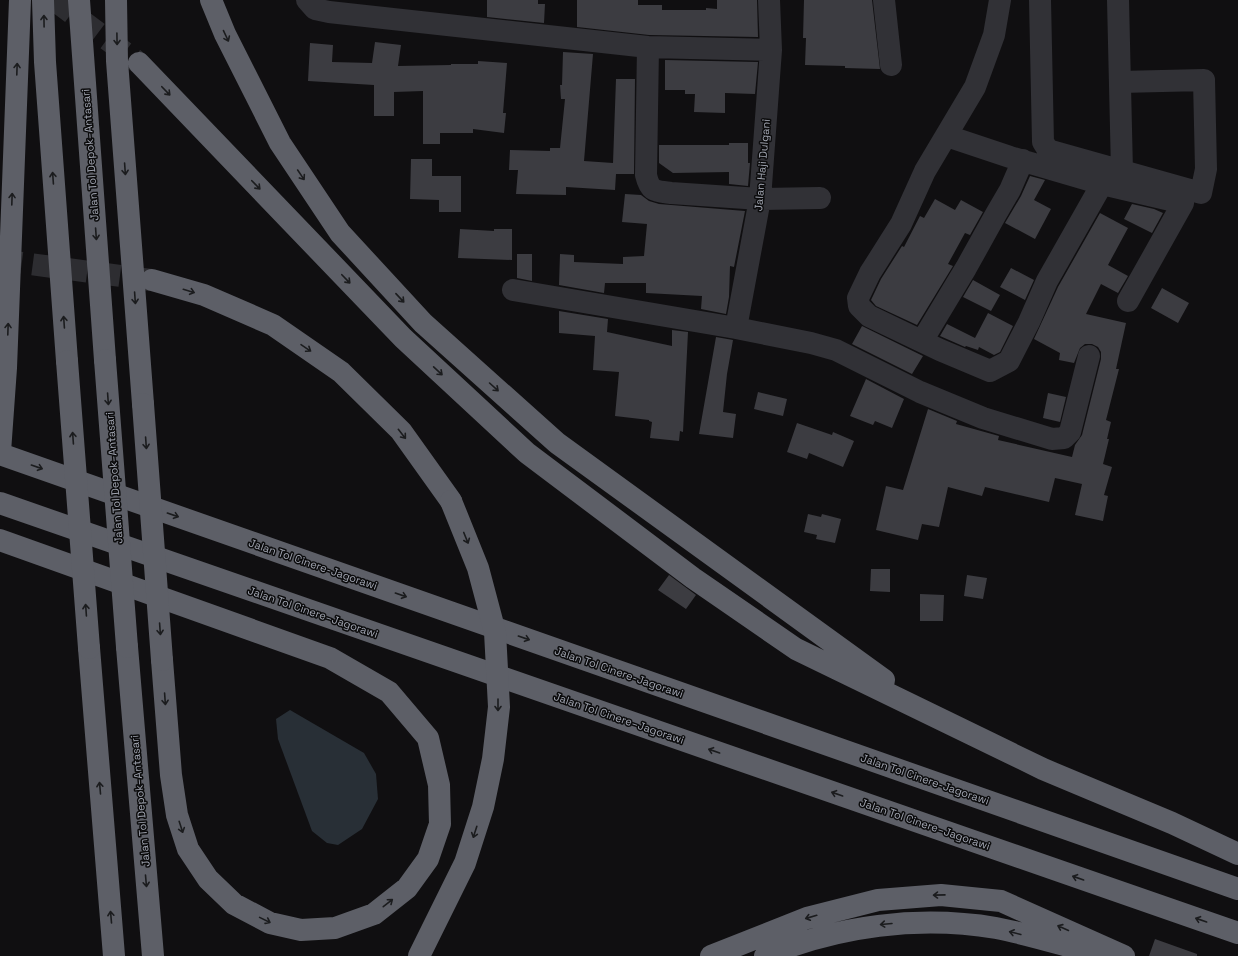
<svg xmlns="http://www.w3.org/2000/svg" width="1238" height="956" font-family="'Space Grotesk',sans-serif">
<rect width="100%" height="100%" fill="#100f11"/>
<path fill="#282f36" d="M 290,710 L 364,753 L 376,774 L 378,799 L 362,829 L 338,845 L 327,843 L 312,831 L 278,739 L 276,719 Z"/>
<path fill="#3c3c41" d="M 487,0 L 538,0 L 538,4 L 545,4 L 544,23 L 487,17 Z
M 577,0 L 638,0 L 638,5 L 662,5 L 662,10 L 706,10 L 706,8 L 717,9 L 717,0 L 757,0 L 758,37 L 649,35 L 577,27 Z
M 804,0 L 872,0 L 880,69 L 845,68 L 845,66 L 805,65 L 806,38 L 803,38 Z
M 375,42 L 401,45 L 398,66 L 451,65 L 451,64 L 478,64 L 478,61 L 507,63 L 503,113 L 506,113 L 504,133 L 473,129 L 473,133 L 440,133 L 440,144 L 423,144 L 423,91 L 394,92 L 394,116 L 374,116 L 374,85 L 308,81 L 310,43 L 333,45 L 332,62 L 372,63 Z
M 563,52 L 593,54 L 584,161 L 613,163 L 616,79 L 635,79 L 634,174 L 616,174 L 615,190 L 566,187 L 566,195 L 516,194 L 518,170 L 509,170 L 510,150 L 550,151 L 550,148 L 560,148 L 565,99 L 561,99 L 560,85 L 562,85 Z
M 665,60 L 758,62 L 755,94 L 725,93 L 725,113 L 694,112 L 695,94 L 685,94 L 685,90 L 665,90 Z
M 729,143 L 748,143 L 748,163 L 750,163 L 748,186 L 729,184 L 729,172 L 673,173 L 659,163 L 659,145 L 729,145 Z
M 411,159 L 432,159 L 432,176 L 461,176 L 461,212 L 439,212 L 439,200 L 410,199 Z
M 1030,176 L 1045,180 L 1034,200 L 1051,209 L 1035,239 L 1005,223 L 1021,196 Z
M 625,194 L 641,195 L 649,201 L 659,204 L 745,211 L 734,267 L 730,266 L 729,297 L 726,314 L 701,309 L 702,296 L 646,293 L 646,283 L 605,283 L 604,293 L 559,285 L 560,254 L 574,255 L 574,262 L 623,264 L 623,257 L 644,256 L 647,224 L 622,222 Z
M 935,199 L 955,210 L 961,200 L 983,212 L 970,235 L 965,233 L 948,264 L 953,266 L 917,325 L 876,306 L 871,300 L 881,279 L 902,246 L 904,247 L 920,216 L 924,218 Z
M 1132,204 L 1154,209 L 1163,213 L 1152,233 L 1124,219 Z
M 1100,213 L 1128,228 L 1108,265 L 1128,276 L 1118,293 L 1101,284 L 1086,314 L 1126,323 L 1116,369 L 1119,369 L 1106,420 L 1111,422 L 1107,439 L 1109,439 L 1103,464 L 1112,467 L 1104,495 L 1108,496 L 1103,521 L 1075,515 L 1082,484 L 1055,478 L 1049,502 L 985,487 L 982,496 L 948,487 L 939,527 L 922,524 L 918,540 L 876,530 L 886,486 L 903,490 L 928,409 L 957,421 L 956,424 L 999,436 L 998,440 L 1072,457 L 1075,445 L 1082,435 L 1101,359 L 1101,352 L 1098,347 L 1092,344 L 1085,344 L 1080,348 L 1074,363 L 1059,360 L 1060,353 L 1034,339 L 1058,287 Z
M 460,229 L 494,231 L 494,229 L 512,229 L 512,260 L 458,258 Z
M 517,254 L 532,254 L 532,281 L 517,278 Z
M 1011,268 L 1034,280 L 1025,300 L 1000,287 Z
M 973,280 L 1000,295 L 991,311 L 963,297 Z
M 1162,288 L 1189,303 L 1178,323 L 1151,308 Z
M 559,311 L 608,319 L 607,332 L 672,346 L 672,330 L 688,332 L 683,432 L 680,431 L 679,441 L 650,438 L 652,422 L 649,421 L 649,420 L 615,416 L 619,372 L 593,370 L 595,336 L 559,333 Z
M 988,313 L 1013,326 L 1000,352 L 994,355 L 979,347 L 978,350 L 966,346 L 965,347 L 940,336 L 947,324 L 975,338 Z
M 862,326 L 923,356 L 912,374 L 852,344 Z
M 716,337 L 733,340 L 727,374 L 723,412 L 736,414 L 733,438 L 699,434 Z
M 866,379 L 904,399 L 892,428 L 875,421 L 873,425 L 850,416 Z
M 758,392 L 787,399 L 783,416 L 754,409 Z
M 1048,393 L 1066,397 L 1060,422 L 1043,418 Z
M 797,423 L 832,435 L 833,432 L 854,441 L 843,467 L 809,453 L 807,459 L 787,452 Z
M 808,514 L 821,517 L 822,514 L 841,519 L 835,543 L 816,539 L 817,535 L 804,532 Z
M 871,569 L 890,569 L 890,592 L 870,591 Z
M 669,575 L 696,595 L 686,609 L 658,590 Z
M 967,575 L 987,578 L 983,599 L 964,596 Z
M 920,594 L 944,595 L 943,621 L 920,621 Z
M 1155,939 L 1197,954 L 1197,956 L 1149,956 Z"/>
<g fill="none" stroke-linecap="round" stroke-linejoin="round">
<path stroke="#2d2d31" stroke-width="22" stroke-dasharray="22 11" stroke-linecap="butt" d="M 54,0 L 139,63
M 0,260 L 151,280"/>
<path stroke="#313136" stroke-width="22" d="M 307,0 L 315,9 L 329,12 L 648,47 L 771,50
M 884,0 L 891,65
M 1000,0 L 994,35 L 975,87 L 925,171 L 901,224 L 870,273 L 858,298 L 859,306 L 869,316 L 940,350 L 990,371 L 1009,361 L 1029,322 L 1047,281 L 1102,184
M 1040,0 L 1043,142 L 1048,150 L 1201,193 L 1206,169 L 1204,80 L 1120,82
M 1118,0 L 1122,171
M 648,47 L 646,175 C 650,192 655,191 671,193 L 760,199 L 820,198
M 947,136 L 1010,157 L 1102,184 L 1183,203 L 1128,301
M 513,290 L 736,328 L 811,343 L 836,350 L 920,392 L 983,418 L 1052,439 L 1064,438 L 1070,432 L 1089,356
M 736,328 L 760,199 L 771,50 L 769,0
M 922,341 L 966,268 L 996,214 L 1010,190 L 1023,160"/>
<path stroke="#5d5f67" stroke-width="22" d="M 43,0 L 45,62 L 67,361
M 79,0 L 105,360
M 116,0 L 117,61 L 143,404
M 211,0 L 225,34 L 280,143 L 340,233 L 423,323 L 557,443 L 884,680
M 139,63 L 403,338 L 527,453 L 693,578 L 796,649 L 1043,769 L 1172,823 L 1238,854
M 152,280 L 204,295 L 273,325 L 341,372 L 401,431 L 451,501
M 0,452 L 6,368 L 20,0
M 0,454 L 1238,889
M 0,503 L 1238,933
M 0,540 L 330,658 L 389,692 L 428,738 L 439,785 L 440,824 L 428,859 L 407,888 L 374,914 L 335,928 L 301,930 L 270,923 L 234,904 L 208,879 L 188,849 L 177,815 L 171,775 L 162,660
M 127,647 L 153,956
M 89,648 L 114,956
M 711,956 L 807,918 L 878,900 L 941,895 L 1001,901 L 1124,956
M 765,956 C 838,926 918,915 996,928 C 1028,934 1059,944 1090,952"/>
<path stroke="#5d5f67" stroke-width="22" d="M 105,360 L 127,647
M 67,361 L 89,648
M 143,404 L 162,660
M 419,956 L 465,863 L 483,807 L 493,759 L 499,707 L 495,632 L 478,568 L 451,501"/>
</g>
<defs><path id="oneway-shaft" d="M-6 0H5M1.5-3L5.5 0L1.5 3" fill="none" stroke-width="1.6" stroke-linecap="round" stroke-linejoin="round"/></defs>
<g stroke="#1b1c1e">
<use href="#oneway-shaft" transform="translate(44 21) rotate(-91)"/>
<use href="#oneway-shaft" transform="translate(226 36) rotate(65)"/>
<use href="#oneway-shaft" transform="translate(117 39) rotate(89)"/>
<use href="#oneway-shaft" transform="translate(17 69) rotate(-88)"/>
<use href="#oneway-shaft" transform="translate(166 91) rotate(46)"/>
<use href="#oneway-shaft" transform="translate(125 169) rotate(86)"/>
<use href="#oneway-shaft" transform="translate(301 175) rotate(56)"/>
<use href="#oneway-shaft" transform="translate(53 178) rotate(-94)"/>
<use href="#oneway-shaft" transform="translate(256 185) rotate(46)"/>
<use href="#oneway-shaft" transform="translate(12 199) rotate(-88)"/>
<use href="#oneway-shaft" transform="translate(96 234) rotate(86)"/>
<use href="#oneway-shaft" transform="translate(346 279) rotate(46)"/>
<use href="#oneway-shaft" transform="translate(189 291) rotate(17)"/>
<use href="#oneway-shaft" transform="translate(135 298) rotate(86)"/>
<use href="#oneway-shaft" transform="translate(400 298) rotate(47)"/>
<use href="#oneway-shaft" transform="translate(64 322) rotate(-94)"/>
<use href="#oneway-shaft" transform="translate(8 329) rotate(-88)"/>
<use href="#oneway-shaft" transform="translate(306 348) rotate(34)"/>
<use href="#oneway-shaft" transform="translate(438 371) rotate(43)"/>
<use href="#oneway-shaft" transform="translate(494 387) rotate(42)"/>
<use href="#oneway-shaft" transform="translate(108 399) rotate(86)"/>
<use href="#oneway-shaft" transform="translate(402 434) rotate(52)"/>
<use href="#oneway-shaft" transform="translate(73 438) rotate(-94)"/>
<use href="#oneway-shaft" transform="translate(146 443) rotate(86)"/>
<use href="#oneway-shaft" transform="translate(37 467) rotate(19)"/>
<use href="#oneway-shaft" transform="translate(173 515) rotate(19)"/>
<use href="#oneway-shaft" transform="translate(466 538) rotate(68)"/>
<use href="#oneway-shaft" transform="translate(401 595) rotate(19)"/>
<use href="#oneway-shaft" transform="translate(86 610) rotate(-94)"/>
<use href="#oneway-shaft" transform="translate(160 629) rotate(86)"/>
<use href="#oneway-shaft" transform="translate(524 638) rotate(19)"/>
<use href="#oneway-shaft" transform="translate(165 699) rotate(86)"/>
<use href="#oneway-shaft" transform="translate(498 705) rotate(90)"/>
<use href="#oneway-shaft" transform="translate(714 751) rotate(-161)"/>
<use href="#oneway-shaft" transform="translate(100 788) rotate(-95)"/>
<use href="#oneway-shaft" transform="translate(837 794) rotate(-161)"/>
<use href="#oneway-shaft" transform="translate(181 827) rotate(72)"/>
<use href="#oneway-shaft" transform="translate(475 832) rotate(108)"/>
<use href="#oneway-shaft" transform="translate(1078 878) rotate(-161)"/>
<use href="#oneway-shaft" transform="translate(146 881) rotate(85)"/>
<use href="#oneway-shaft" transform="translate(939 895) rotate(179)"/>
<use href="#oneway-shaft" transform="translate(388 903) rotate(-38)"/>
<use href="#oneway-shaft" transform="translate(111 917) rotate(-95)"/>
<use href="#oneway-shaft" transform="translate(811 917) rotate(164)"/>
<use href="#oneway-shaft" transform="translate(265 920) rotate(26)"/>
<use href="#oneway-shaft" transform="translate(1201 920) rotate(-161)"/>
<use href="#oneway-shaft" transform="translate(886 924) rotate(175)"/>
<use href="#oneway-shaft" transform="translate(1063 928) rotate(-156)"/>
<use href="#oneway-shaft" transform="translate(1015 933) rotate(-166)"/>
</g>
<g text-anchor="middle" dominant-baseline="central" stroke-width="3" stroke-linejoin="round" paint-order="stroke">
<g font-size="11" fill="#a1a5b1" stroke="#0b0b0c">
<text transform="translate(90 155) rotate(-94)">Jalan Tol Depok–Antasari</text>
<text transform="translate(762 165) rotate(-85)">Jalan Haji Dulgani</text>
<text transform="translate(114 478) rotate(-94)">Jalan Tol Depok–Antasari</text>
<text transform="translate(313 564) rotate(19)">Jalan Tol Cinere-Jagorawi</text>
<text transform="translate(313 612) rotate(19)">Jalan Tol Cinere–Jagorawi</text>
<text transform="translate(619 672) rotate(19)">Jalan Tol Cinere-Jagorawi</text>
<text transform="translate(619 718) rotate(19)">Jalan Tol Cinere–Jagorawi</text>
<text transform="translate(925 779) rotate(19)">Jalan Tol Cinere-Jagorawi</text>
<text transform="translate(140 801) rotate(-95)">Jalan Tol Depok–Antasari</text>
<text transform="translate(925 824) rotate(19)">Jalan Tol Cinere–Jagorawi</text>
</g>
</g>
</svg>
